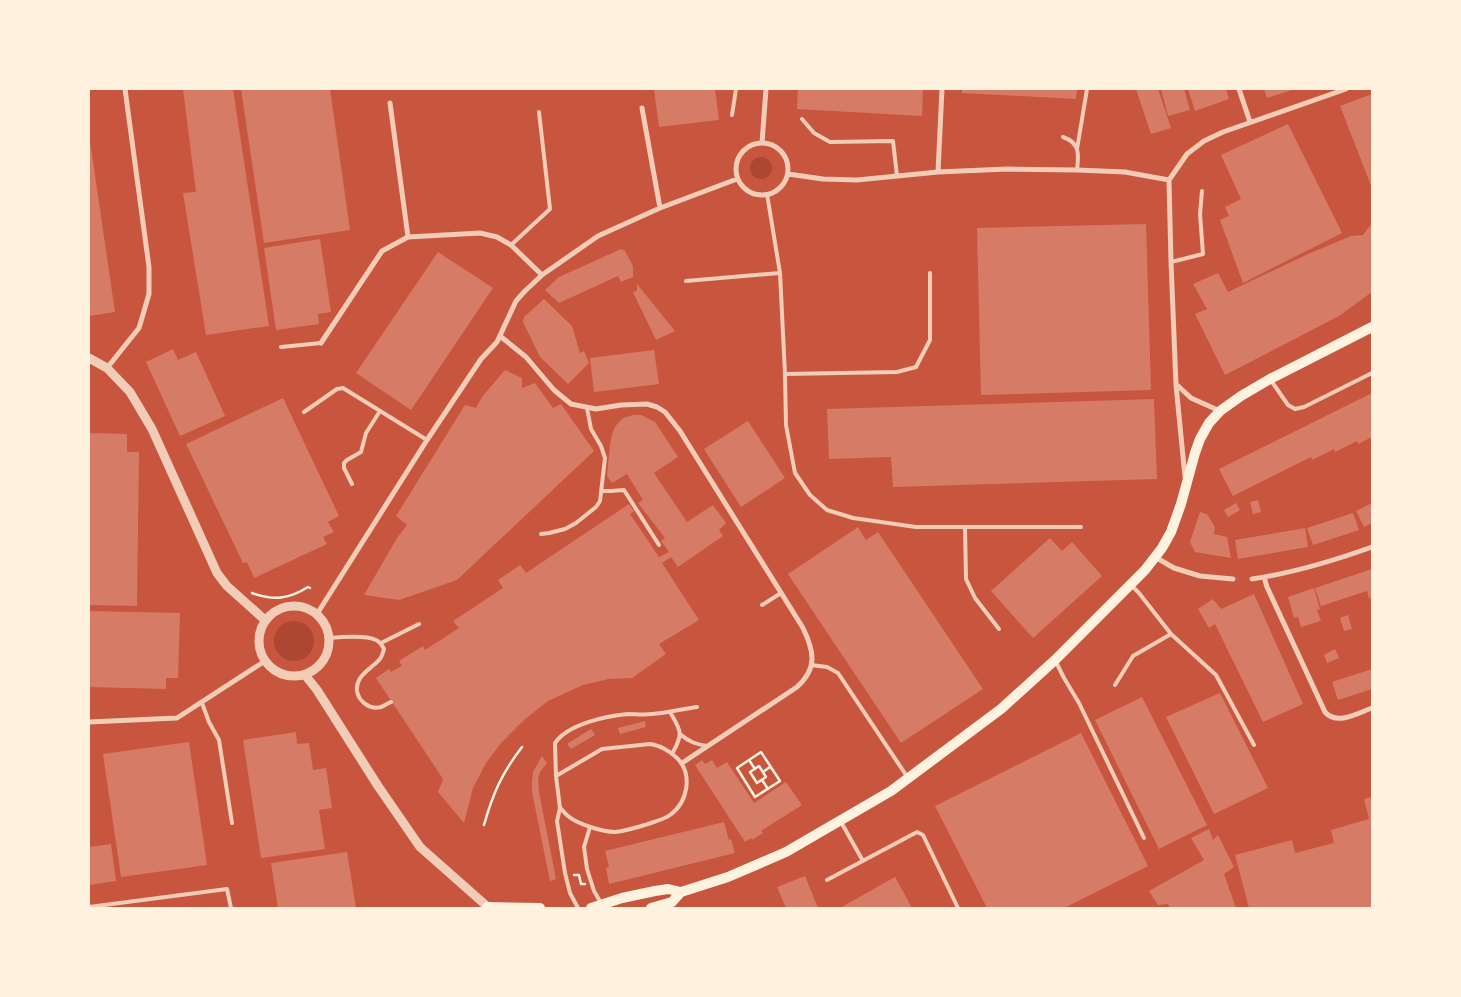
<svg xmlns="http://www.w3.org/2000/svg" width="1461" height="997" font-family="'Source Sans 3',sans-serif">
<rect width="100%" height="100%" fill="#c8553d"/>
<path fill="#ae4732" d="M750 168a11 11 0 1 1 22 0a11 11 0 1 1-22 0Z
M274 641a20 20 0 1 1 40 0a20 20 0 1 1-40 0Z"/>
<path fill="#d67c66" d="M 183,89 L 233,89 L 269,326 L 206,335 L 183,193 L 196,192 Z
M 241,89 L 330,89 L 350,230 L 264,243 Z
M 654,89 L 715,89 L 719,120 L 659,127 Z
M 798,89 L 923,89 L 922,116 L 797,109 Z
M 962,89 L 1077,89 L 1076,99 L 962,93 Z
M 1136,89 L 1158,89 L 1171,128 L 1151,134 Z
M 1161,89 L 1184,89 L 1190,110 L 1168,116 Z
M 1188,89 L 1226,89 L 1229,99 L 1195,111 Z
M 1264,89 L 1295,89 L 1267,98 Z
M 1372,94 L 1372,188 L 1340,106 Z
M 1288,124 L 1342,233 L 1243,283 L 1220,220 L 1229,216 L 1225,207 L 1241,199 L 1221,155 Z
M 90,141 L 115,312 L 89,316 L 89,142 Z
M 1372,223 L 1372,292 L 1339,316 L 1225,375 L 1195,314 L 1207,309 L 1193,284 L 1218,273 L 1228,292 L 1308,254 L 1351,236 L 1363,235 Z
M 1146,224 L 1151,390 L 981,395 L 977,228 Z
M 320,239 L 331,312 L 318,314 L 319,324 L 276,330 L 264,248 Z
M 621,249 L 625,251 L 633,266 L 633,277 L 621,282 L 618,276 L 559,303 L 545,290 L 559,277 Z
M 438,252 L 493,288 L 411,410 L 356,373 Z
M 637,284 L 675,331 L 656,340 L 633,292 L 637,291 Z
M 544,299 L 572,326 L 580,353 L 584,351 L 589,363 L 568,384 L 540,357 L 523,322 L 524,317 Z
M 173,349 L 178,360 L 196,352 L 225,416 L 180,436 L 146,362 Z
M 654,350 L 659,384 L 594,392 L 590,358 Z
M 505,370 L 522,378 L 522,388 L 535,383 L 553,408 L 561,404 L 594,451 L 457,580 L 399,600 L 364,595 L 397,538 L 407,525 L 396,516 L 465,405 L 476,408 L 482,397 Z
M 1372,393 L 1372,437 L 1358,444 L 1357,441 L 1335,452 L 1334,449 L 1312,460 L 1311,457 L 1233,496 L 1219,469 Z
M 283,398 L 339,516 L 328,522 L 334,532 L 323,537 L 327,544 L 254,578 L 247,562 L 243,563 L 186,444 Z
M 1154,399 L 1157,479 L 893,487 L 891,457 L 829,459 L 827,409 Z
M 633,415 L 641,415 L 655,422 L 678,457 L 654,473 L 687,522 L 713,505 L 726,523 L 719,530 L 723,536 L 678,567 L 671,557 L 662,563 L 699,620 L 659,644 L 666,654 L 632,678 L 609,679 L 583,685 L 548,701 L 524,720 L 501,743 L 486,763 L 473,788 L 464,823 L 438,792 L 443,779 L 376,678 L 389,669 L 391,672 L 402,666 L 399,661 L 423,646 L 425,650 L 459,628 L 453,621 L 503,588 L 498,580 L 520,565 L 526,573 L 629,504 L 634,511 L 630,514 L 659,557 L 669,552 L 661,541 L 665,538 L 638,503 L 643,500 L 627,474 L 612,483 L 607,476 L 610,444 L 613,431 L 617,424 L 623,418 Z
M 748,421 L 785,478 L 741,507 L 704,449 Z
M 89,433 L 127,434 L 127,452 L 139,452 L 137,606 L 89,605 Z
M 1258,500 L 1261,512 L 1253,514 L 1250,502 Z
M 1236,503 L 1240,510 L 1228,517 L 1224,510 Z
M 1372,503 L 1372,523 L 1364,527 L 1356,511 Z
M 1200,512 L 1207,514 L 1215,527 L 1214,534 L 1227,537 L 1231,558 L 1195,552 L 1190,542 Z
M 1353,513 L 1359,530 L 1313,545 L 1307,528 Z
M 858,527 L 866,540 L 878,532 L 983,689 L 901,743 L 788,574 Z
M 1305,528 L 1308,547 L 1238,559 L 1235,540 Z
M 1050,538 L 1062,551 L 1072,542 L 1102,576 L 1033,638 L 991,591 Z
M 1372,569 L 1372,597 L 1369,599 L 1367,591 L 1321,606 L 1315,588 Z
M 1314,588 L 1320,609 L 1317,610 L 1321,621 L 1301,627 L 1298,617 L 1294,618 L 1288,597 Z
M 1254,594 L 1303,704 L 1263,722 L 1215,624 L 1209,628 L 1198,609 L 1213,599 L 1221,609 Z
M 89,611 L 180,613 L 178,678 L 166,678 L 166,689 L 89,687 Z
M 1348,615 L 1352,629 L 1344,631 L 1340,618 Z
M 1335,649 L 1339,658 L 1327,663 L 1324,655 Z
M 1372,669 L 1372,689 L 1338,700 L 1332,682 Z
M 1220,693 L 1268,788 L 1214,814 L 1166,717 Z
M 1142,697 L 1207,825 L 1159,849 L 1095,720 Z
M 645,721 L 646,727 L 620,734 L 618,728 Z
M 591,729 L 595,735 L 571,749 L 567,744 Z
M 296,732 L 297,744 L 309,743 L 313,770 L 326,768 L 332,808 L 319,810 L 325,849 L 261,858 L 243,740 Z
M 1081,733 L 1148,866 L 1064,908 L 987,908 L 935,806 Z
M 189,742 L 207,865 L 121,877 L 103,754 Z
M 542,756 L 547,763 L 540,772 L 538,779 L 539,792 L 556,879 L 550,881 L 532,792 L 532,782 L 533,772 Z
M 702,760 L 705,764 L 712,760 L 717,768 L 727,762 L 754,803 L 786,782 L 802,805 L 761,831 L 763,833 L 752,840 L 751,838 L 745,842 L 695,765 Z
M 1372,797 L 1372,908 L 1249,908 L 1235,855 L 1292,840 L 1295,853 L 1334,843 L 1331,830 L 1369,819 L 1364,799 Z
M 724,822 L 729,840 L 731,839 L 735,853 L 609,884 L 606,868 L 609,867 L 605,851 Z
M 1209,829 L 1213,840 L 1218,835 L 1234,867 L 1224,874 L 1236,908 L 1170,908 L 1168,904 L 1158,905 L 1149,891 L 1204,860 L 1191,838 Z
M 111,844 L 116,881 L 89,885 L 89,847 Z
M 347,852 L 356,908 L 278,908 L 271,863 Z
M 805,876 L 818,908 L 786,908 L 777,887 Z
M 895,877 L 912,908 L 840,908 Z"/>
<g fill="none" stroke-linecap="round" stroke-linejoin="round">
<path stroke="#fff3e0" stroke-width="2.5" d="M 252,593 C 274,601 289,599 308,587 L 310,588
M 761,752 L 780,781 L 755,797 L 737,768 Z
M 749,760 L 755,769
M 759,766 L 766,777 L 757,783 L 750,772 Z
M 763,772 L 770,767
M 762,780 L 768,789
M 484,825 C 493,793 502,773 522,747
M 574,875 L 579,875 L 581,884 L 585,884"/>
<path stroke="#f1ccb7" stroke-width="4" d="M 732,115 L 736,89
M 802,119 L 814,133 L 830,142 L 893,141 L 897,176
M 1063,137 C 1080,143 1079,154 1077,170
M 1077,149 L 1087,89
M 767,194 L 780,273 L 785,374 L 786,425 L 795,473 L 810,495 L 827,510 L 853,518 L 916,527 L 1081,527
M 511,245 L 550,209 L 539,112
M 1171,262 L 1203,254 L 1200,214 L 1202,191
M 686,281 L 780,273
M 281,347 L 321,343
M 785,374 L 897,372 L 916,367 L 930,340 L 930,273
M 1270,379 L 1288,405 L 1295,409 L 1304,407 L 1372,373
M 304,412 L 337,389 L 343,388 L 427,440
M 352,484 L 344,468 L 344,463 L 347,460 L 361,452 L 366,433 L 380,411
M 601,491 L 611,491 L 624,490 L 659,545
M 965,527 L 966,579 L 975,598 L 999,629
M 541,534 L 549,533 L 565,529 L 576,523 L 596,507 L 600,501 L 605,458 L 601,446 L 591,429 L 587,408
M 1132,586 L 1139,593 L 1171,634 L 1216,675 L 1254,745
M 762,605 L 781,593
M 329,638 C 341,637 366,635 376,640 C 380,642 382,645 384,649 C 383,653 382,657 379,660 C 371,669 355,676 357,691 C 359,702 370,710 381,707 C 384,706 388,703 391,702
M 381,643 L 419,624
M 1055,660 L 1064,678 L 1079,703 L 1144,838
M 811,665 L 827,667 L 838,673 L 908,778
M 1115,685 L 1133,656 L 1171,634
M 202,703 L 209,722 L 219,740 L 232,823
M 670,712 C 681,731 684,733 672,754
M 680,734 C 689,742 696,744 707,746
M 556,776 L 602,749 L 650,744 C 659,745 670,751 677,758 C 693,774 688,802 670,815 C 663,820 653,822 645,825 C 635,828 625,831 615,832 C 603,832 577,824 568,816 C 565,814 563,810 560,808
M 841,822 L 863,861
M 590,827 L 584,847 L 587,869 L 594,891 L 601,903
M 827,880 L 917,832 L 923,835 L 958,908
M 89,907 L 227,889 L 231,908
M 578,908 L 570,893 L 565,873 L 557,821 L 560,808 L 556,776 L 555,743 C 568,724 606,716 628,714 C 636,714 644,715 652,714 C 667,713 682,709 697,707"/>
<path stroke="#f1ccb7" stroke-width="5" d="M 1239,89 L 1250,122
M 390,103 L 408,237
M 642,108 L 660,208
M 762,143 L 766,89
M736 169a26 26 0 1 1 52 0a26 26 0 1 1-52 0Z
M 938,172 L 942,89
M 788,174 L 823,179 L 857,180 L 938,172 L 1007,169 L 1077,170 L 1125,172 L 1169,180
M 500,336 L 526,357 L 554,390 L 571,404 L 596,409 L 621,405 L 647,404 L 657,407 L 665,412 L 680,431 L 803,628 C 814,651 818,668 797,687 L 682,763
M 321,343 L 382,251 L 408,237 L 480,233 L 497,237 L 511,245 L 542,275
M 107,368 L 139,328 L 149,294 L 149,267 L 125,89
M 1177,385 L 1191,398 L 1220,411
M 1185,477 L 1176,385 L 1171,262 L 1169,180 L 1187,154 L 1204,141 L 1223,132 L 1346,89
M 1155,557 L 1174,568 L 1200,576 L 1233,579
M 1264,577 L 1267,587 L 1325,712 C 1337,726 1358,713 1372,708
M 1252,579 C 1293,573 1333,561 1372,547
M 317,614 L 427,440 L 481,359 L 497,342 L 516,301 L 525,291 L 542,275 L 598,236 L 660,208 L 737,179
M 89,722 L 177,718 L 265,661"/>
<path stroke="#f1ccb7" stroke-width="9" d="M 89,358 L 107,368 L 130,392 L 152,429 L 217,573 L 227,586 L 265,620
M259 641a35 35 0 1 1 70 0a35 35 0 1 1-70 0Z
M 305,675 L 317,690 L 378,786 L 420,847 L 489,908"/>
<path stroke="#fff3e0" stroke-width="10" d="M 487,907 L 540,908
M 591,908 L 622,898 L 655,891 L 668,889 L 681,892 L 728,877 L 786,852 L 891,791 L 1001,709 L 1055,660 L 1145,570 L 1162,548 L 1171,532 L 1181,504 L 1195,453 L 1200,439 L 1209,423 L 1220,411 L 1241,396 L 1270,379 L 1372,327
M 651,908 L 672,902 L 681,892"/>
</g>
<rect width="1461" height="997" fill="none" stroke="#fff3e0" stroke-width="180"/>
</svg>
